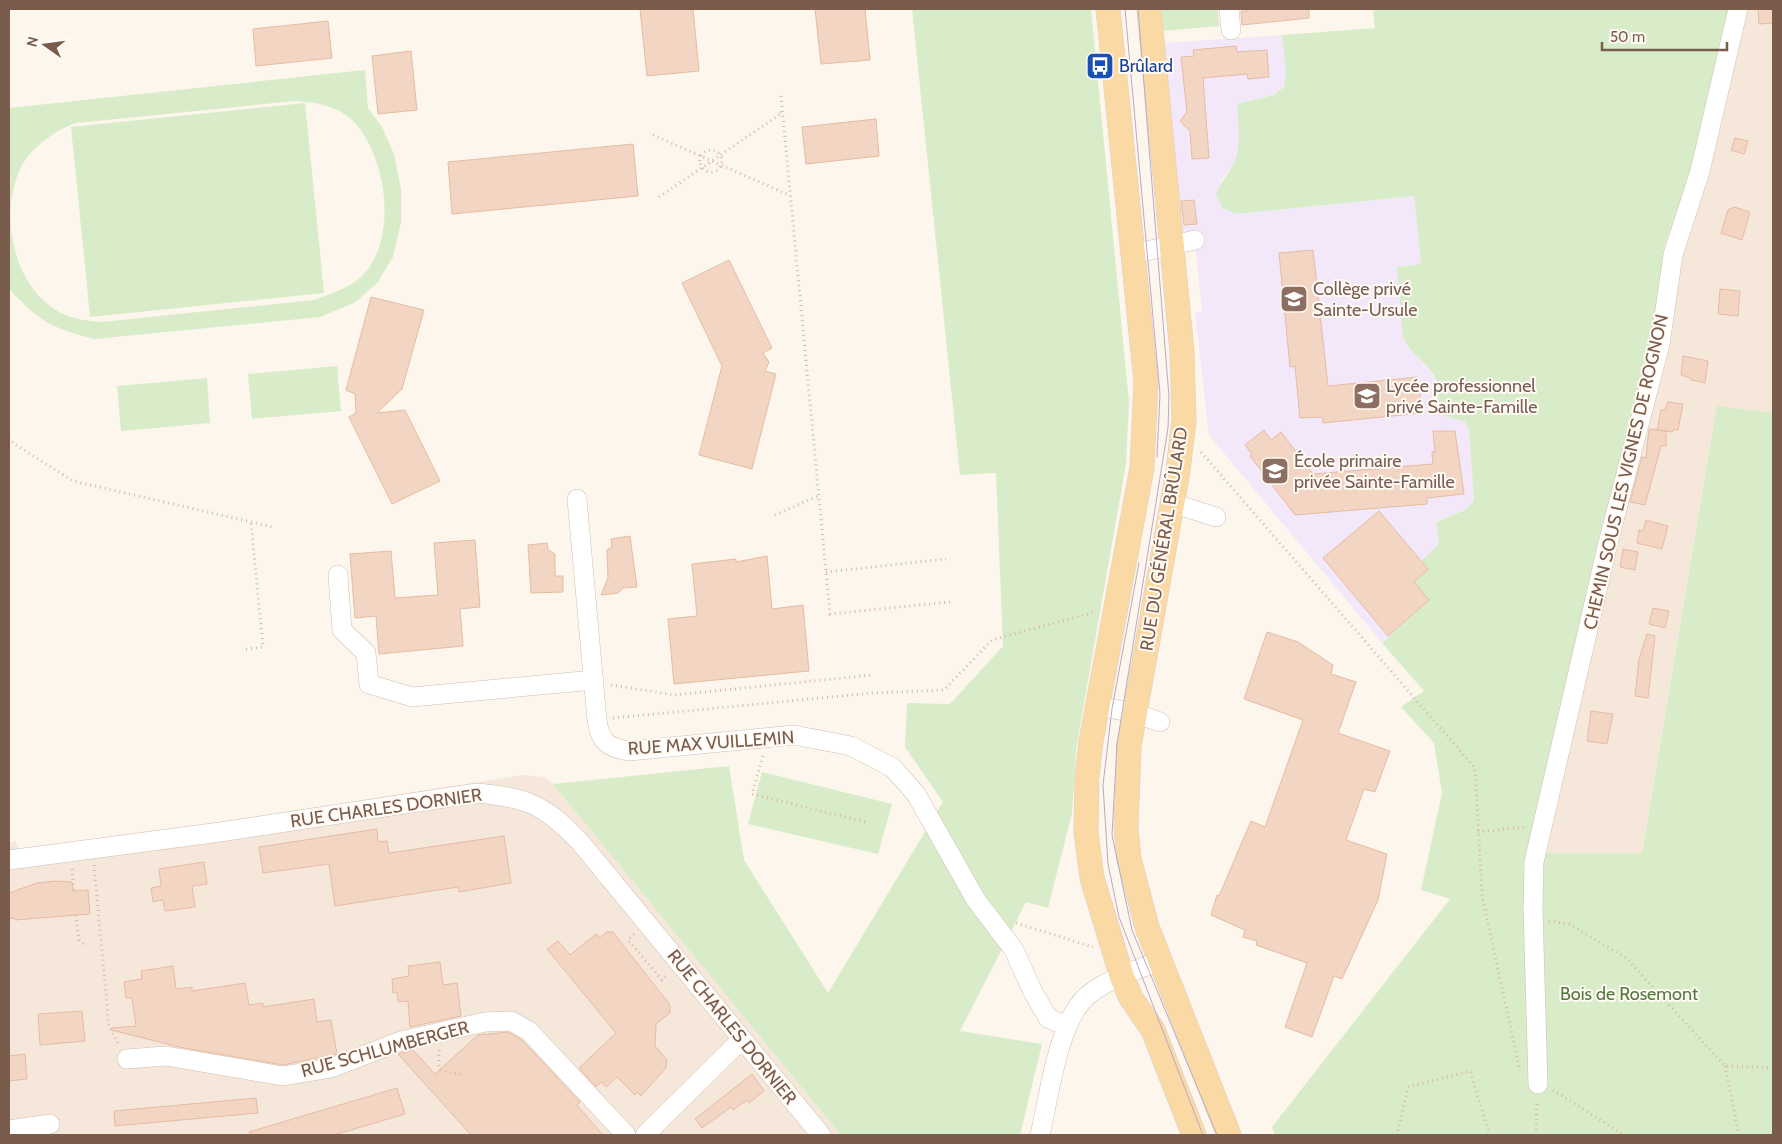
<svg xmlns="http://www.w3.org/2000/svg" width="1782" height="1144" font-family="Cabin,sans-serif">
<rect width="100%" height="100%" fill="#fdf6ec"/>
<path fill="#f5e8da" d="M 1732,9 L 1773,9 L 1773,413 L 1717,407 L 1642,853 L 1529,853 L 1653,341 L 1665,243 L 1688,186 Z
M 524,775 L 544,777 L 553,784 L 841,1135 L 9,1135 L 9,842 L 16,841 L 19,853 Z"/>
<path fill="#f3e8fa" d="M 1282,35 L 1286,72 L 1284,87 L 1274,95 L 1237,104 L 1240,142 L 1233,166 L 1220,182 L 1236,214 L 1414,196 L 1421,264 L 1398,267 L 1403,337 L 1407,346 L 1430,371 L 1436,381 L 1437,407 L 1465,422 L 1469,430 L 1474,501 L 1465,510 L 1436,522 L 1439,544 L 1422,561 L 1429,600 L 1382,643 L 1209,435 L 1195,313 L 1202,312 L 1194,231 L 1183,232 L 1164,43 Z"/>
<path fill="#d8ecc9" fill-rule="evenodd" d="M 912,9 L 1091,9 L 1129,402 L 1126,464 L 1076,749 L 1072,813 L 1048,908 L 1026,902 L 960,1031 L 1042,1044 L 1020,1135 L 841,1135 L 553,784 L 729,766 L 744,860 L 828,993 L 943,802 L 905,747 L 907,703 L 950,704 L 1003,646 L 996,473 L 960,475 Z
M 1160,9 L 1218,9 L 1219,26 L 1162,31 Z
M 1373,9 L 1732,9 L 1688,186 L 1665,243 L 1653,341 L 1529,853 L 1642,853 L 1717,406 L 1773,413 L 1773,1135 L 1275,1135 L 1272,1127 L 1450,899 L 1421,890 L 1442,793 L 1434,743 L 1401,707 L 1424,691 L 1382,643 L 1429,600 L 1414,582 L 1421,561 L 1439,544 L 1436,522 L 1465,510 L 1474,501 L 1469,430 L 1465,422 L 1441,415 C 1435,403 1439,392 1436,380 C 1430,364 1410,355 1403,337 L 1397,267 L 1421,264 L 1414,196 L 1236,214 L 1223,208 L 1216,195 C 1220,182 1227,177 1233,165 C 1242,146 1238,125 1237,104 L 1274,95 L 1284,87 L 1286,72 L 1282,35 L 1375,28 Z
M 365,70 L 368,108 L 382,127 L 394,154 L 401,190 L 401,223 L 393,257 L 377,283 L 354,303 L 320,317 L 94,339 C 52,328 40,322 10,290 L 9,108 ZM 295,101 C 315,102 339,106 354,122 C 387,157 399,241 361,277 C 349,288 329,294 314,300 L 101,322 C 87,321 74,319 61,313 C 13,287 0,219 19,171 C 29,149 53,131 76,123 Z
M 305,103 L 324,293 L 90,317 L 71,127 Z
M 337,366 L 341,411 L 252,419 L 248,374 Z
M 207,378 L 210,423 L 121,431 L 117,386 Z
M 762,772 L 892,804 L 878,854 L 748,824 Z"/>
<path fill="#f3d5c3" stroke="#e6bba3" d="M 640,9 L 693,9 L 699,71 L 647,76 Z
M 815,9 L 865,9 L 870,60 L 821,64 Z
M 1247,9 L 1309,9 L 1309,18 L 1242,25 L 1241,11 L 1247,11 Z
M 1758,9 L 1773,9 L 1773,23 L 1759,24 Z
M 328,21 L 332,58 L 256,66 L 253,29 Z
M 1236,46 L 1237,52 L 1267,50 L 1269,77 L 1248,79 L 1247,74 L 1203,78 L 1209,158 L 1192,159 L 1190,131 L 1180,121 L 1187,112 L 1181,57 L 1194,56 L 1193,50 Z
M 411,51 L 417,110 L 378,114 L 372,56 Z
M 876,119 L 879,156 L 806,164 L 802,127 Z
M 1735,138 L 1748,141 L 1744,154 L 1731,150 Z
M 633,144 L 638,196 L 452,214 L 448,162 Z
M 1194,200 L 1197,224 L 1184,225 L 1181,201 Z
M 1734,207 L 1750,212 L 1742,240 L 1721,233 L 1728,210 Z
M 1313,250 L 1328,386 L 1418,377 L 1422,413 L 1323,423 L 1322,417 L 1300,418 L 1295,366 L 1290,367 L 1279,253 Z
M 729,260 L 772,348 L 763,353 L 769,362 L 765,371 L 776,374 L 752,469 L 699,455 L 722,366 L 682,283 Z
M 1720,289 L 1740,291 L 1738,316 L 1718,314 Z
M 371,297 L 424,310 L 402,389 L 377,413 L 405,410 L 440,481 L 392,504 L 349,417 L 356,413 L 355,394 L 346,390 Z
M 1683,356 L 1708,361 L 1705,383 L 1691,380 L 1691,378 L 1681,375 Z
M 1668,402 L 1683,404 L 1678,430 L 1673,430 L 1672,432 L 1657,430 L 1661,410 L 1665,410 Z
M 1649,429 L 1666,431 L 1666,446 L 1661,446 L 1645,505 L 1630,502 L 1642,457 L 1646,458 Z
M 1264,430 L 1271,440 L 1281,432 L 1313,474 L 1433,464 L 1432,452 L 1435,452 L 1433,431 L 1455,431 L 1464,494 L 1427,498 L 1427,504 L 1295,515 L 1250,456 L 1252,454 L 1245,445 Z
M 1379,511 L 1428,569 L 1414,582 L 1429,600 L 1388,636 L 1323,558 Z
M 1646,520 L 1668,526 L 1662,549 L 1637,543 L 1639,530 L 1643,531 Z
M 630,536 L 637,587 L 623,588 L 618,593 L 601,595 L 608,578 L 607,550 L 612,547 L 611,539 Z
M 475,540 L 480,607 L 460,609 L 463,646 L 379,654 L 376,616 L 355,618 L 350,554 L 391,551 L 395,598 L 438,595 L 434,543 Z
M 547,543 L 548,550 L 555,554 L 555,576 L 563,576 L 563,592 L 531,593 L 528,545 Z
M 1623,549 L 1638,552 L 1635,570 L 1620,567 Z
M 767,556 L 772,609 L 803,605 L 809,671 L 674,684 L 668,619 L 697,616 L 692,564 L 736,559 L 736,562 Z
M 1653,608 L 1669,611 L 1665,628 L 1649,624 Z
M 1267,632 L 1298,642 L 1333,665 L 1331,674 L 1356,682 L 1338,733 L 1390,751 L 1375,792 L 1364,789 L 1346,840 L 1387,854 L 1378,900 L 1342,979 L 1334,976 L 1312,1037 L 1285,1027 L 1307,963 L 1256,945 L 1257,941 L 1243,937 L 1245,930 L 1211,915 L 1217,895 L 1219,896 L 1251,821 L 1265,827 L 1303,720 L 1244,699 Z
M 1647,634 L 1655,636 L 1648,698 L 1635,696 L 1639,659 Z
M 1591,711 L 1613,714 L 1607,744 L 1587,741 Z
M 377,829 L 378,842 L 387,841 L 389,853 L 504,836 L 511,883 L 459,892 L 458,887 L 335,906 L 329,864 L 263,873 L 259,847 Z
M 204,862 L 207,884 L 192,886 L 195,907 L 165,911 L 163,900 L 153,902 L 151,888 L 161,886 L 159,869 Z
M 56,881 L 72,882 L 73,891 L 88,890 L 90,914 L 15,920 L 14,918 L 9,919 L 9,893 L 37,883 Z
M 608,931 L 609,933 L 612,931 L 670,1005 L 670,1013 L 656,1024 L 655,1046 L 667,1060 L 666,1068 L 641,1096 L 637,1092 L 635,1095 L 617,1077 L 606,1087 L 601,1082 L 596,1087 L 579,1068 L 616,1033 L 547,949 L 558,941 L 570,955 L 596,934 L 599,938 Z
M 440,962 L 443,985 L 457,983 L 461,1016 L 410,1027 L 408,1001 L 398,1002 L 397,992 L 393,993 L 392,979 L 409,976 L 408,966 Z
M 173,966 L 176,989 L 192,987 L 192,991 L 245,983 L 249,1005 L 263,1003 L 263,1007 L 314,999 L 317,1022 L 331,1020 L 337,1054 L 283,1065 L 179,1047 L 111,1030 L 112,1028 L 136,1026 L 132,998 L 126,998 L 124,982 L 142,979 L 141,971 Z
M 82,1011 L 85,1041 L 40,1045 L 38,1014 Z
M 508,1032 L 522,1040 L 580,1102 L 577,1105 L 603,1135 L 471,1135 L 398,1054 L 413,1050 L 435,1074 L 478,1035 Z
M 25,1054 L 27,1079 L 9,1081 L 9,1056 Z
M 752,1074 L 764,1091 L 749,1103 L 747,1100 L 733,1110 L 731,1107 L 702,1128 L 695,1119 Z
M 397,1088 L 405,1114 L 334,1135 L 250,1135 L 249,1132 Z
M 256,1098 L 258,1113 L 115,1126 L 114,1111 Z"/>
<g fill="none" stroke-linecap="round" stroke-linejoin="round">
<defs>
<path id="minor" d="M 1229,9 L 1231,30
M 1133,254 L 1195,240
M 577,499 L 597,720 C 600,742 608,748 629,751 L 794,735 L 851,746 L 893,768 L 916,794 L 976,900 L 1014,950 L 1033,992 L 1048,1018 L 1066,1026
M 1172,503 L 1216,517
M 338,575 L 342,630 L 366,653 L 369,684 L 412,697 L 594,680
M 1098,706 L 1134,713 L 1160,722
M 9,860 L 220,832 L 477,793 C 530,798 544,805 580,842 L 821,1135
M 127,1059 L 166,1056 L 283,1076 L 331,1068 L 401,1041 L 485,1022 L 511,1021 L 529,1031 L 626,1135
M 1538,1084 L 1533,908 L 1534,862 L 1608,543 L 1660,344 L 1673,255 L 1700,171 L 1738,9
M 9,1130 L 50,1124
M 645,1135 L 741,1040
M 1040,1135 C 1049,1097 1058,1020 1088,995 C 1108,979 1138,969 1161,961"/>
<path id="major" d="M 1108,9 L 1146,382 L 1142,468 L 1091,741 L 1087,776 L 1086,832 L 1092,878 L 1122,977 L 1131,998 L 1153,1030 L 1194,1135
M 1149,9 L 1182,352 L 1184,420 L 1178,471 L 1129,746 L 1126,828 L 1129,859 L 1147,927 L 1229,1135"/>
</defs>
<use href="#minor" stroke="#d1beb0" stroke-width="20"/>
<use href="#major" stroke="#dad1cd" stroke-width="25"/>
<path stroke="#d9b8a5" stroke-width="3" stroke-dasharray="1 4" stroke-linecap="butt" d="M 781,96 L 830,614 L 950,602
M 653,135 L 789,195
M700 161a11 11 0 1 1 22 0a11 11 0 1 1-22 0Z
M 659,197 L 782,113 L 778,111
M 9,438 L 13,443 L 73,481 L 273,527
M 1201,452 L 1475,768 L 1482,896 L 1520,1071
M 775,515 L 818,496
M 826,572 L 946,559
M 246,649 L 263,647 L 251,523
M 611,685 L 675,695 L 871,675
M 613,718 L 873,693 L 944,690 L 992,640 L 1095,612
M 763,756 L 752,794 L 865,822
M 1478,832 L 1525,827
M 94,865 L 109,1027 L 119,1045
M 72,869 L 74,891
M 76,915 L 79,940 L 85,945
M 1549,921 L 1569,924 L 1626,958 L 1725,1066 L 1773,1068
M 1016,923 L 1093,947
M 634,934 L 628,940 L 662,980 L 668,974
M 439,1050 L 439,1068 L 442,1071 L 464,1075
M 1725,1066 L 1739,1135
M 1553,1090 L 1624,1135
M 1401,1135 L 1398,1130 L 1408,1087 L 1470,1071 L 1490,1135
M 1536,1135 L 1537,1101"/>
<use href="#minor" stroke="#fff" stroke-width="19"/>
<use href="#major" stroke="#fbd9a5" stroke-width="24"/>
<path stroke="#b9a8c9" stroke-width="1" d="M 1125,9 L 1160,394 L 1157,457
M 1138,9 L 1169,397 L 1168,428 L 1117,744 L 1112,835 L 1132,930 L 1217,1135
M 1139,563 L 1112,709 L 1103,785 L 1108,864 L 1119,917 L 1203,1135"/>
</g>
<defs>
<symbol id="bus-square" viewBox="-11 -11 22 22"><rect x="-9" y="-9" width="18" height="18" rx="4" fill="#1a4fb4" stroke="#fffaf3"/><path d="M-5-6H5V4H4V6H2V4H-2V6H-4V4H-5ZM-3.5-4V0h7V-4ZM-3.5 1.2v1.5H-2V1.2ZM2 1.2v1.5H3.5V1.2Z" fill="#fff"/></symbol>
<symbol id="school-square" viewBox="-11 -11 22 22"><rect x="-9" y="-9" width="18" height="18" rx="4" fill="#8d6e63" stroke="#fffaf3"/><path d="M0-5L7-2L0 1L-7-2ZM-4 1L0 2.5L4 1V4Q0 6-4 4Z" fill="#fff"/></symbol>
</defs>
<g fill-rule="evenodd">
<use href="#bus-square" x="1084" y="50" width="32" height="32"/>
<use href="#school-square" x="1278" y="283" width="32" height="32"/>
<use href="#school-square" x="1351" y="380" width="32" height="32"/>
<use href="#school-square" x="1259" y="455" width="32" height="32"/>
</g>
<g text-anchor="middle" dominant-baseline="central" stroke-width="4" stroke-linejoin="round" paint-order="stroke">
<g font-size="18" fill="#164399" stroke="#fffaf3" text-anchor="start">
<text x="1119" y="66">Brûlard</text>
</g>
<g font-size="18" fill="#785e54" stroke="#fffaf3" text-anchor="start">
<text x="1313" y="289">Collège privé<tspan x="1313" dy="21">Sainte-Ursule</tspan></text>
<text x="1386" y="386">Lycée professionnel<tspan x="1386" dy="21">privé Sainte-Famille</tspan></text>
<text x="1294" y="461">École primaire<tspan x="1294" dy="21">privée Sainte-Famille</tspan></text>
</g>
<g font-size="18" fill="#7a5c4d" stroke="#fffaf3">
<text transform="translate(1626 472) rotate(-77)">CHEMIN SOUS LES VIGNES DE ROGNON</text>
<text transform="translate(1164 539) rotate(-81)">RUE DU GÉNÉRAL BRÛLARD</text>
<text transform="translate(711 743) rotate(-4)">RUE MAX VUILLEMIN</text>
<text transform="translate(386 808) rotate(-8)">RUE CHARLES DORNIER</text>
<text transform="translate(732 1027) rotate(51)">RUE CHARLES DORNIER</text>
<text transform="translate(385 1049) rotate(-15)">RUE SCHLUMBERGER</text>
</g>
<g font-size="18" fill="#537a41" stroke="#fffaf3">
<text x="1629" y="994">Bois de Rosemont</text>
</g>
</g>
<rect width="1782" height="1144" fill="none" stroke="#7a5c4d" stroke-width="20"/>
<g transform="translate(45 45) rotate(284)" stroke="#fffaf3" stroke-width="4" paint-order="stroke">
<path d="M0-4L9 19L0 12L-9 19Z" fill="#7a5c4d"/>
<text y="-8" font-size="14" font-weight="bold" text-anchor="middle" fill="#7a5c4d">N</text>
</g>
<path d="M1602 42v8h125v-8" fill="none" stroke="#7a5c4d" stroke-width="2.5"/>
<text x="1610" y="42" font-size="15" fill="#7a5c4d" stroke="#fffaf3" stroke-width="4" paint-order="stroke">50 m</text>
</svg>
